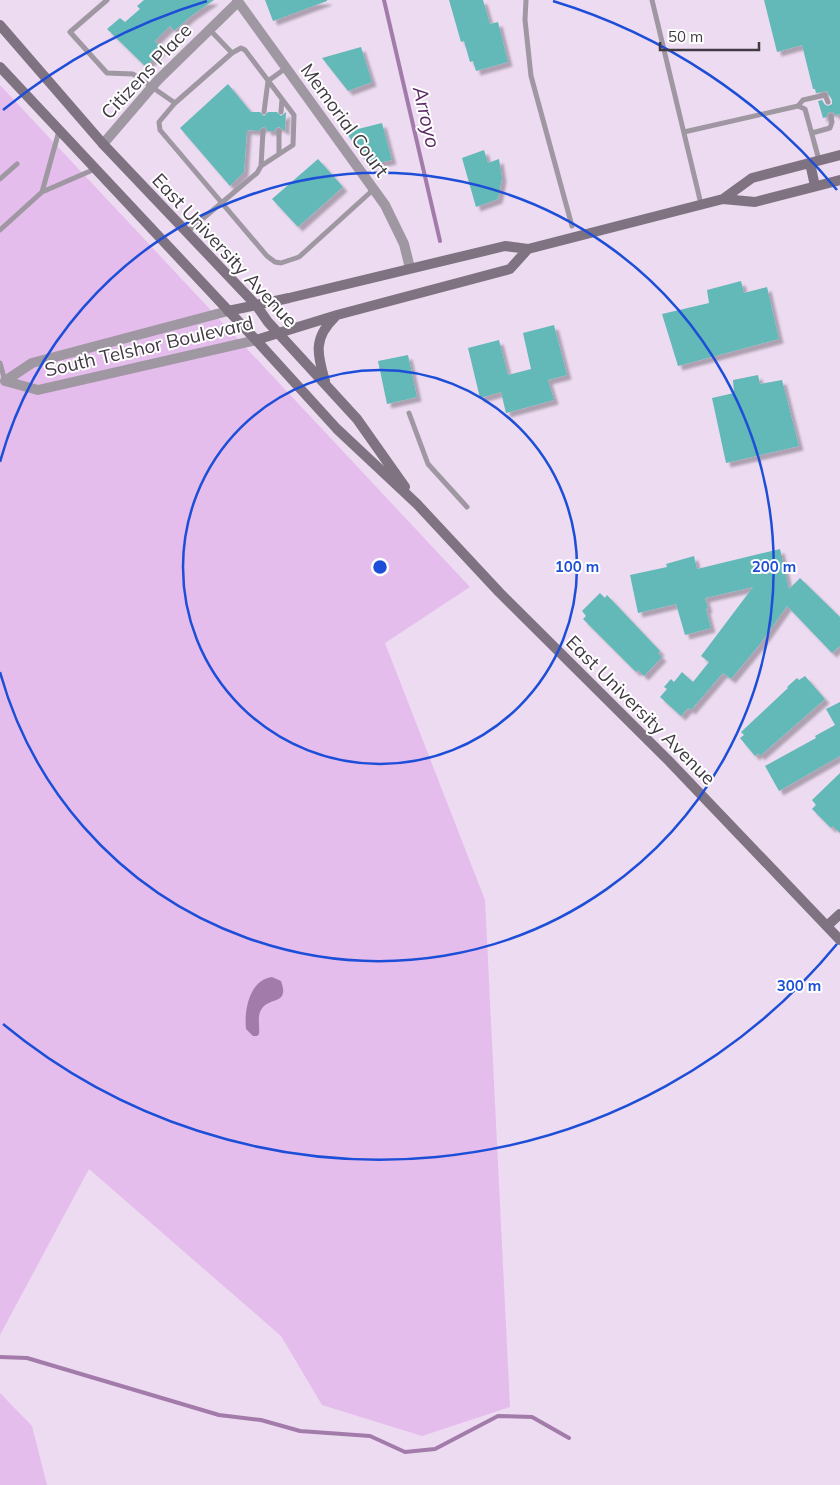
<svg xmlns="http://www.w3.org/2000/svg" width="840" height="1485" font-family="Mulish,sans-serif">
<defs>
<filter id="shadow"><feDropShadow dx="4.5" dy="4.5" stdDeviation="1" flood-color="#0004"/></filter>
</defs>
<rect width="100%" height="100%" fill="#eddbf1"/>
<path fill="#e5bded" d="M 0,85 L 470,587 L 385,643 L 485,900 L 510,1407 L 422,1436 L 322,1405 L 281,1336 L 89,1169 L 0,1335 Z
M 0,1393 L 32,1426 L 47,1485 L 0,1485 Z"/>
<path fill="#a37baa" d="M 272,977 L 281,981 C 290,1006 269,996 261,1010 C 257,1017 260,1026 259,1034 L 257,1036 L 253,1036 L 246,1029 C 244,1011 249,980 272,977 Z"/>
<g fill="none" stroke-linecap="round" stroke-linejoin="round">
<path stroke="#a37baa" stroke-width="4" d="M 384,0 L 440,241
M 0,1357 L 27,1358 L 219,1415 L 261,1420 L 300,1431 L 370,1436 L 405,1452 L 435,1449 L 498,1416 L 532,1417 L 569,1438"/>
</g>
<path fill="#63b8b8" filter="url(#shadow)" d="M 144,0 L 214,0 L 191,16 L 174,31 L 170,26 L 155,41 L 162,49 L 156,55 L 157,56 L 145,66 L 107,29 L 120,18 L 125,22 L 140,9 L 137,6 Z
M 265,0 L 327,0 L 327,1 L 273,21 Z
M 449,0 L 483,0 L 490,24 L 498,22 L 508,62 L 476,71 L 473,61 L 470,62 L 464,41 L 461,42 Z
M 764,0 L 840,0 L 840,114 L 835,115 L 833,112 L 830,112 L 827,114 L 827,117 L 823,118 L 818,101 L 822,100 L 825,105 L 828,106 L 832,104 L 832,100 L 827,91 L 816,93 L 815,89 L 813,89 L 802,45 L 777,52 Z
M 361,47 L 372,82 L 348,91 L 322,58 Z
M 228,84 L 251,112 L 260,112 L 264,116 L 268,112 L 277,112 L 281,116 L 286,112 L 285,131 L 279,127 L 276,128 L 275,131 L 267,131 L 266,128 L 263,127 L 259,131 L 247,130 L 244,172 L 230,186 L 180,128 Z
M 382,123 L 392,160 L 368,165 L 346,132 Z
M 484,150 L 488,163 L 499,159 L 502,178 L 498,199 L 476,207 L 462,158 Z
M 318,159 L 343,187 L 298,227 L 272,199 Z
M 741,281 L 744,293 L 767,287 L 779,339 L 678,366 L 662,314 L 709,303 L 707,290 Z
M 554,325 L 567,375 L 548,380 L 554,400 L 506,413 L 501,392 L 480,398 L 468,348 L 499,340 L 508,375 L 531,369 L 523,333 Z
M 408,355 L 417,397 L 387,404 L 378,361 Z
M 758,375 L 760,384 L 782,380 L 799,446 L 726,463 L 712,398 L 734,393 L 733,380 Z
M 780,549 L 789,589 L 800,578 L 840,617 L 840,646 L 832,653 L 787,606 L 760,644 L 731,679 L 723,673 L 691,710 L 688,708 L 681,716 L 660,697 L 667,689 L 664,687 L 671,679 L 674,682 L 682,672 L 693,682 L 709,662 L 701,656 L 753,587 L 705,598 L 708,608 L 706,609 L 711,628 L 685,635 L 676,604 L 638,613 L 630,575 L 667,567 L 666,564 L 694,556 L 697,569 Z
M 600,593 L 605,598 L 607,595 L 660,651 L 658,653 L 662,657 L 644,676 L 638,670 L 636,672 L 583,619 L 586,616 L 582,611 Z
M 805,676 L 825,699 L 760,756 L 758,753 L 755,756 L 740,738 L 744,735 L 741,732 L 788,688 L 787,687 L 797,678 L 799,680 Z
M 840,702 L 840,756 L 779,791 L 765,766 L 816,738 L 815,736 L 835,725 L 826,709 Z
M 840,773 L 840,833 L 833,826 L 831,828 L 812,809 L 816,805 L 812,800 Z"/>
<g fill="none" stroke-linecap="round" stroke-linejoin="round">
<path stroke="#9f97a1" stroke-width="5" d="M 107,0 L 70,32 L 107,73 L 133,74 L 175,103
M 526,0 L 525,20 L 531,76 L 572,226
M 652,0 L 701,204
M 210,30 L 232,53
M 798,106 L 803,100 L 825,95 L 828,102
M 264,112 L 268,81 L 286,68
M 281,112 L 282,99
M 59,131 L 42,192 L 95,169
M 684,132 L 798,106 L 805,109 L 819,160
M 812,133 L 830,128 L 832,122 L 831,116
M 279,154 L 279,131
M 261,166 L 293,145 L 294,115 L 245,50 L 241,48 L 232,53 L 175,103 L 159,122 L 160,130 L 267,256 L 275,262 L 281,263 L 299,257 L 374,189
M 0,179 L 17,164
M 0,230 L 42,192
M 187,232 L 257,173 L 261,166 L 263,131
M 0,363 L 5,381
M 409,413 L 428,464 L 467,507"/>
<path stroke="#9f97a1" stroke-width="10" d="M 237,0 L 385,205 L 404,244 L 410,268
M 103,144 L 158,80 L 238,2
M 5,381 L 38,390 L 256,340
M 5,381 L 32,363 L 228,311"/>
<path stroke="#7f7381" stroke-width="10" d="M 0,25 L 103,144 L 256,305 L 268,322 L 357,419 L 405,487
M 0,67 L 256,340 L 337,429 L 417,504 L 499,592 L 669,761 L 840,940
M 810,163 L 815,186
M 723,199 L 752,178 L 840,155
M 228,311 L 289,298 L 505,246 L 528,249 L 723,199 L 755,202 L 840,180
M 256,340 L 337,315 L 510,269 L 528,249
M 325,381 C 317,354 313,338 335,317
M 827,926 L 840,914"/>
</g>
<g fill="none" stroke="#1d4ed8" stroke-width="2.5">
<circle cx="380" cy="567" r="197"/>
<path d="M0 462A394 394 0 1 1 0 672"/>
<path d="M837 944A592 592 0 0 1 3 1024M3 110A592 592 0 0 1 207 1M553 1A592 592 0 0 1 837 190"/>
</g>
<g text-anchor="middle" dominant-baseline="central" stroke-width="4" stroke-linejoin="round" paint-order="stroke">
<g font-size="19" fill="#413a43" stroke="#fff">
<text transform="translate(146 71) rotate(-47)">Citizens Place</text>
<text transform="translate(345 120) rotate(54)">Memorial Court</text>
<text transform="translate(225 250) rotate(47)">East University Avenue</text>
<text transform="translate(149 346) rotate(-13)">South Telshor Boulevard</text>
<text transform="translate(641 710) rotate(45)">East University Avenue</text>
</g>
<g font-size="20" font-style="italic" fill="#5c2a66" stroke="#fff">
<text transform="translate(427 117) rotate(77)">Arroyo</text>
</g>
</g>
<circle cx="380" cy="567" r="8" fill="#1d4ed8" stroke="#fff" stroke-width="2.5"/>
<g font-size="15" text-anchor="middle" font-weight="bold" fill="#1d4ed8" stroke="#fff" stroke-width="4" stroke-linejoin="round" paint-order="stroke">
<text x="577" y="572">100 m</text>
<text x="774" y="572">200 m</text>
<text x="799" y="991">300 m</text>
</g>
<path d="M660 42v8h99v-8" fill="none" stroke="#413a43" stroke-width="2.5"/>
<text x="668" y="42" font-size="15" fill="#413a43" stroke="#ffffff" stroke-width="4" paint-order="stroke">50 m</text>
</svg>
